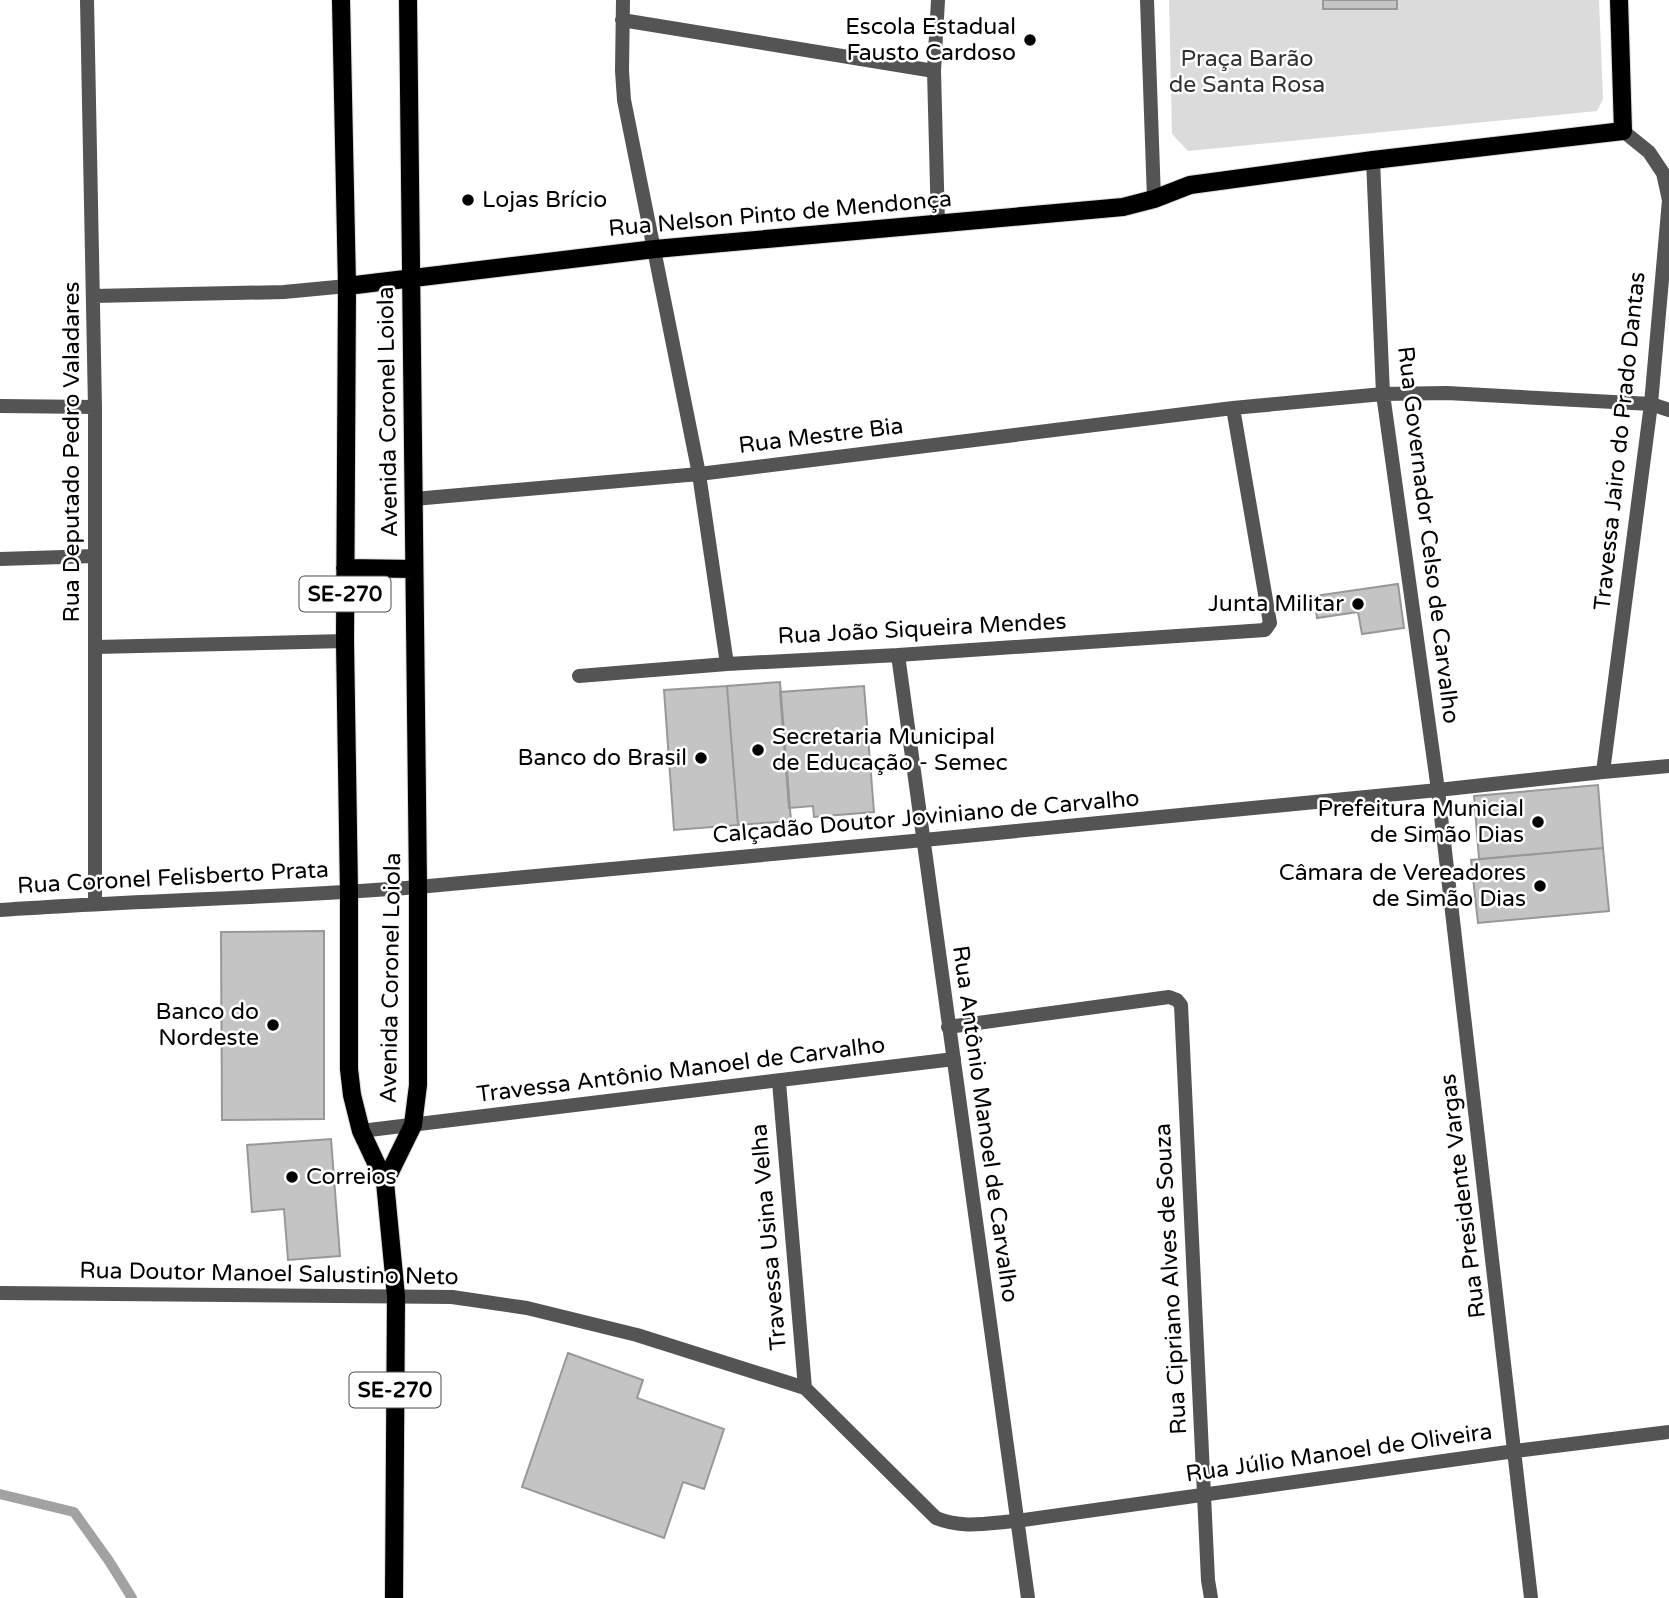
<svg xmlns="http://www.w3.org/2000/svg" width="1669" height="1598" font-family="'Varela Round',sans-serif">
<rect width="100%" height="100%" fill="#fff"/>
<path fill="#dbdbdb" d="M 1169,0 L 1599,0 L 1603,99 L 1597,111 L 1188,151 L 1172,134 Z"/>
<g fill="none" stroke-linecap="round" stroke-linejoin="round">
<path stroke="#a2a2a2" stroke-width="10" d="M 0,1494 L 74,1512 L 109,1561 L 132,1598"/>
</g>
<path fill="#c4c4c4" stroke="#989898" stroke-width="2" d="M 1323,0 L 1397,0 L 1397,9 L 1323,9 Z
M 1398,584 L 1404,628 L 1362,634 L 1358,612 L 1317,618 L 1314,596 Z
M 780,682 L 791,821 L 738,825 L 727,686 Z
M 727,686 L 738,825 L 674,830 L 664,690 Z
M 864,686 L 874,812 L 814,817 L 813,806 L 789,808 L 780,692 Z
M 1598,785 L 1603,848 L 1479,859 L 1474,796 Z
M 1603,848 L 1609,911 L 1478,923 L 1471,860 Z
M 324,931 L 324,1119 L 222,1120 L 221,932 Z
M 331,1139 L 340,1256 L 288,1260 L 284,1209 L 252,1212 L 247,1145 Z
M 568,1353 L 643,1380 L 637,1398 L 724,1429 L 704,1489 L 683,1482 L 664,1538 L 522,1487 Z"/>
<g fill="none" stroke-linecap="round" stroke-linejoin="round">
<defs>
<path id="primary" d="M 341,0 L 347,286 L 345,641 L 349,892 L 349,1069 L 352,1095 L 361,1131 L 385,1182 L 396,1296 L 394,1598
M 347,286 L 655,249 L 1123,207 L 1154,199 L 1190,185 L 1373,160 L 1623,131 L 1619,0
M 345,568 L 414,569
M 385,1182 L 413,1125 L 418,1085 L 418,887 L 408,0"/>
</defs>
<use href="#primary" stroke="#dbdbdb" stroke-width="20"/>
<path stroke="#545454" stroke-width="14" d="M 0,559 L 95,556
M 96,647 L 345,641"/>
<path stroke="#545454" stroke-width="14" d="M 418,887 L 924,840 L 1438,790"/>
<path stroke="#545454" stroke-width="14" d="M 87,0 L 95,407 L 95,903
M 623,0 L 622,71 L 624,100 L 699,474 L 727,664
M 1147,0 L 1154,199
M 622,20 L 934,71
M 1373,160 L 1383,394 L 1438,790 L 1531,1598
M 938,224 L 934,71 L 938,0
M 93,296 L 284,292 L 347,286
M 0,406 L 95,407
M 414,499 L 699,474 L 1233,408 L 1383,394 L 1447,393 L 1651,404 L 1669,410
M 898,655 L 1028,1598
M 579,676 L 727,664 L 898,655 L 1265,630 L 1270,623 L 1233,408
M 1603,772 L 1651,404 L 1669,200 L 1663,173 L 1649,152 L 1623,131
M 1438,790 L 1603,772 L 1669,766
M 0,910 C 139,900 279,898 418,887
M 948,1027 L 1169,997 L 1177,1000 L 1181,1005 L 1208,1580 L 1211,1598
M 779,1082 L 805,1388
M 361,1131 L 954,1059
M 0,1293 L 452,1297 L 527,1308 L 637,1335 L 805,1388 L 936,1518 C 963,1529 988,1523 1016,1521 L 1515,1451 L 1669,1432"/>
<use href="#primary" stroke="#000" stroke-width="18"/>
</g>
<g fill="#000" stroke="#fff" stroke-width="2.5">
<circle cx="1030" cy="40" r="7"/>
<circle cx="468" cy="200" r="7"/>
<circle cx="1358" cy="604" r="7"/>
<circle cx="758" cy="750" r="7"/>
<circle cx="701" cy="758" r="7"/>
<circle cx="1538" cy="822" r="7"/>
<circle cx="1540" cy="886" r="7"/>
<circle cx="273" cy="1025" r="7"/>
<circle cx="292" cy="1177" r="7"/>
</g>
<g text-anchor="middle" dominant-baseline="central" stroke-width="5" stroke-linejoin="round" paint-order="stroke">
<g fill="#fff" stroke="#4c4c4c" stroke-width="2">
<rect x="299.5" y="576.5" width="91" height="35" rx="5"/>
<rect x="349.5" y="1372.5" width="91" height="35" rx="5"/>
</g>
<g font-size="21" font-weight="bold" fill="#000">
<text x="345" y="594">SE-270</text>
<text x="395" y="1390">SE-270</text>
</g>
<g font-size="23" fill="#000" stroke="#fff" text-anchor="end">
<text x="1016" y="27">Escola Estadual<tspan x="1016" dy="26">Fausto Cardoso</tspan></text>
<text x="482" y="200" text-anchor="start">Lojas Brício</text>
<text x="1344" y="604">Junta Militar</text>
<text x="772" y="737" text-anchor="start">Secretaria Municipal<tspan x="772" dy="26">de Educação - Semec</tspan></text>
<text x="687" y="758">Banco do Brasil</text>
<text x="1524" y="809">Prefeitura Municial<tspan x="1524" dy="26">de Simão Dias</tspan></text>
<text x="1526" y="873">Câmara de Vereadores<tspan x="1526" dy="26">de Simão Dias</tspan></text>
<text x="259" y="1012">Banco do<tspan x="259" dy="26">Nordeste</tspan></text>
<text x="306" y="1177" text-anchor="start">Correios</text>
</g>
<g font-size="23" fill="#323232" stroke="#fff">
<text x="1247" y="59">Praça Barão<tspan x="1247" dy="26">de Santa Rosa</tspan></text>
</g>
<g font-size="23" fill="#000" stroke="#fff">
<text transform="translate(780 214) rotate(-5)">Rua Nelson Pinto de Mendonça</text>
<text transform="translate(388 412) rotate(-91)">Avenida Coronel Loiola</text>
<text transform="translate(821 436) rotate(-7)">Rua Mestre Bia</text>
<text transform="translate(1620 441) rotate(-84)">Travessa Jairo do Prado Dantas</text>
<text transform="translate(72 452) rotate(-90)">Rua Deputado Pedro Valadares</text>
<text transform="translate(1428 535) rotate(83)">Rua Governador Celso de Carvalho</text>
<text transform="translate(922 629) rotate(-3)">Rua João Siqueira Mendes</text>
<text transform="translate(926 817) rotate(-5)">Calçadão Doutor Joviniano de Carvalho</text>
<text transform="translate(173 878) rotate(-3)">Rua Coronel Felisberto Prata</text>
<text transform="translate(391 978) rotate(-89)">Avenida Coronel Loiola</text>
<text transform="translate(681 1070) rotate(-7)">Travessa Antônio Manoel de Carvalho</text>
<text transform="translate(985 1124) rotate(82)">Rua Antônio Manoel de Carvalho</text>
<text transform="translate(1463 1196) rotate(-97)">Rua Presidente Vargas</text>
<text transform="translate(769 1237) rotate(-95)">Travessa Usina Velha</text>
<text transform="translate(269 1274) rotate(1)">Rua Doutor Manoel Salustino Neto</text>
<text transform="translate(1171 1279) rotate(-93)">Rua Cipriano Alves de Souza</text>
<text transform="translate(1339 1453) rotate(-8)">Rua Júlio Manoel de Oliveira</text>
</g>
</g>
</svg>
